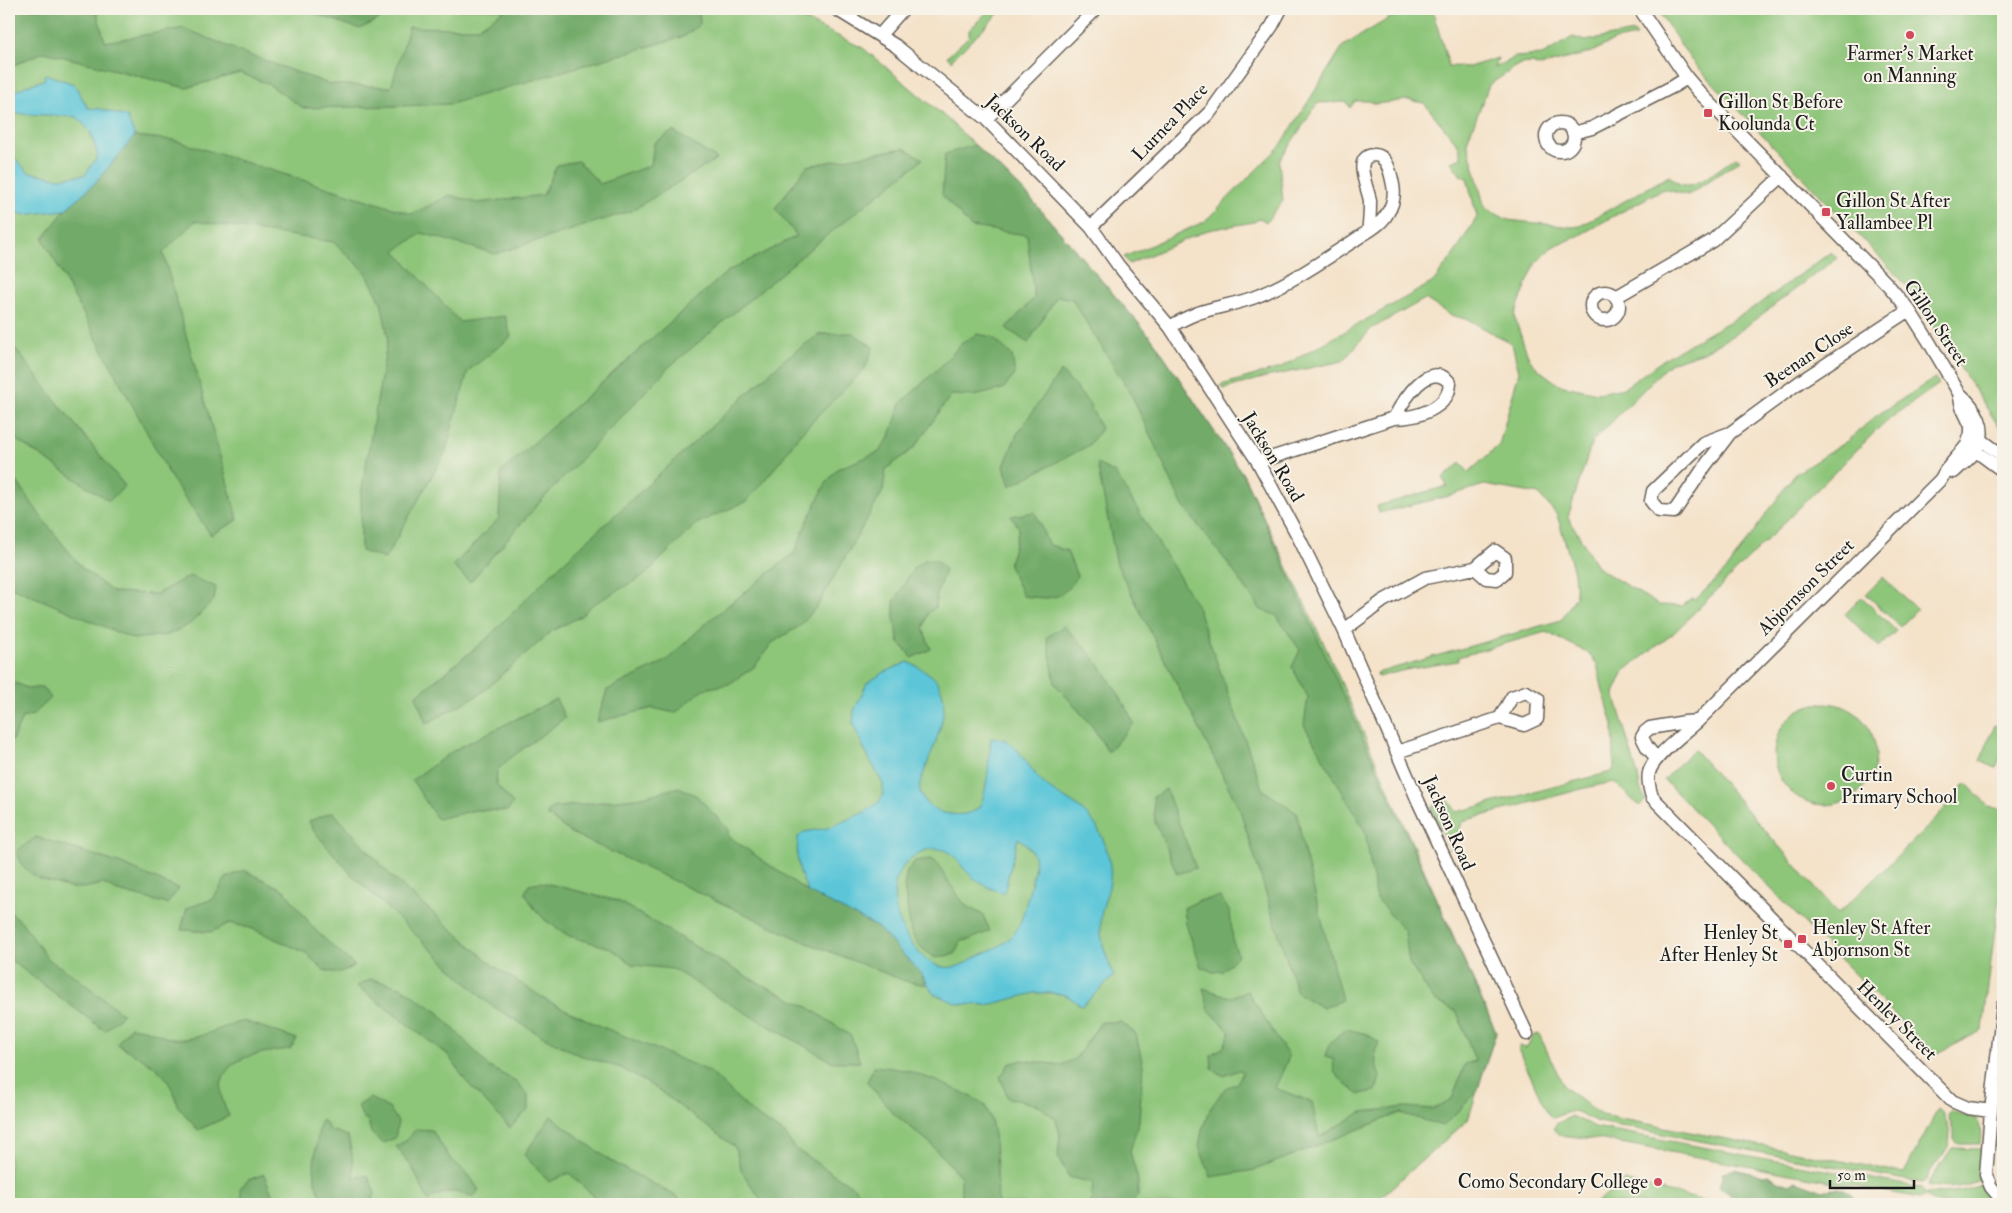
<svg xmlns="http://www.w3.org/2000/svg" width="2012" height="1213" font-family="'IM FELL Double Pica',serif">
<rect width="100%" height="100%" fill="#f7f3e8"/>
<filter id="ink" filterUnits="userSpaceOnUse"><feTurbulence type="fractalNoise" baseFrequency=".02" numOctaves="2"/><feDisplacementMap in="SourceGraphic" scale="10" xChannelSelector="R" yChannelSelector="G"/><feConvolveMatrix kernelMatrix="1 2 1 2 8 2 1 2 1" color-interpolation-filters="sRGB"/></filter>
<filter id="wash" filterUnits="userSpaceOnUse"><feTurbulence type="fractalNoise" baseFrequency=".0096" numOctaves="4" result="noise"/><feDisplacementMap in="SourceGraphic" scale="20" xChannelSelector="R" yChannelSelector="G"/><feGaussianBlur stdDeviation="1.12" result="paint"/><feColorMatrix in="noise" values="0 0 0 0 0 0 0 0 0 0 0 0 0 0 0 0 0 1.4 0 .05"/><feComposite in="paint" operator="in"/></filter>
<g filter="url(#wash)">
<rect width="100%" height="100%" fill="#f4e2c9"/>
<path fill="#8dc579" stroke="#54704a" d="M 9,9 L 782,9 L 863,48 L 944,116 L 1025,192 L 1154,341 L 1244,476 L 1324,644 L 1496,1032 L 1468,1120 L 1373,1204 L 9,1204 Z
M 990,9 L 1003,9 L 951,61 L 947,57 L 969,36 L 969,30 Z
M 1399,9 L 1432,9 L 1449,66 L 1469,67 L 1498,58 L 1495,68 L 1515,57 L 1542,55 L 1573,37 L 1585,41 L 1634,32 L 1637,36 L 1615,40 L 1592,52 L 1540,66 L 1532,63 L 1520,64 L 1489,85 L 1467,142 L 1485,208 L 1508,220 L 1572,227 L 1580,226 L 1669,176 C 1674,180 1680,186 1687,185 C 1701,185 1724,165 1736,157 L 1740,160 L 1688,195 L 1663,189 L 1578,236 L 1552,247 L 1535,264 L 1514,316 L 1529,359 L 1538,369 L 1559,385 L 1598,393 L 1624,388 L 1670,355 L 1757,306 L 1831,252 L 1837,258 L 1737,333 L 1704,352 L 1673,362 L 1665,368 L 1592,442 L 1568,517 L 1598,568 L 1659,605 L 1682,606 L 1693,598 L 1695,600 L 1728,568 L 1794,475 L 1847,441 L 1876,416 L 1935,378 L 1939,384 L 1884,423 L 1674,633 L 1624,671 L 1614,693 L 1638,776 L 1640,788 L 1646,800 L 1639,806 L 1614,782 L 1589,787 L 1463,821 L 1451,850 L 1431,808 L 1447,798 L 1457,812 L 1611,772 L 1614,768 L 1613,724 L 1603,692 L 1597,664 L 1587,652 L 1546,632 L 1458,657 L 1458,661 L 1405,670 L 1378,677 L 1377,673 L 1561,620 L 1576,596 L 1574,572 L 1557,515 L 1539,494 L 1484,485 L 1449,496 L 1379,513 L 1377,506 L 1447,486 L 1443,478 L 1460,463 L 1469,472 L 1499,445 L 1519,372 L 1512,344 L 1469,320 L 1450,315 L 1425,299 L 1371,329 L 1343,361 L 1266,377 L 1224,389 L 1221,385 L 1280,368 L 1433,282 L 1454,254 L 1477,217 L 1467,178 L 1461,176 L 1451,162 L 1461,158 L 1459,146 L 1424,103 L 1408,100 L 1375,104 L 1369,101 L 1355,101 L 1350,108 L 1347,102 L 1318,103 L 1279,161 L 1283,201 L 1266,222 L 1260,218 L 1254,222 L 1208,230 L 1129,264 L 1124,257 L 1204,222 L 1281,145 L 1343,46 L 1398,13 Z
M 1657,9 L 2003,9 L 2003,433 L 1906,285 L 1691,60 Z
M 1883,577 L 1917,610 L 1900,627 L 1866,594 Z
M 1862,597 L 1896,631 L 1879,647 L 1845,614 Z
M1774 754a51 51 0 1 1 102 0a51 51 0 1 1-102 0Z
M 1995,725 L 2003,728 L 2003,751 L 1996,768 L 1980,761 Z
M 1694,749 L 1838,914 L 1935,820 L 1966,783 L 1988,806 L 2003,810 L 2003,884 L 1997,911 L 1983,1030 L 1934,1055 L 1664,780 Z
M 1539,1034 L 1564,1087 L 1601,1115 L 1904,1173 L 1938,1109 C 1944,1113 1945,1119 1948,1126 C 1956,1151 1935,1158 1927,1179 L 1922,1183 L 1599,1122 C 1573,1114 1583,1105 1553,1118 L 1548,1114 L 1519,1051 L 1519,1046 L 1526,1048 L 1533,1036 Z
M 1999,1078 L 2003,1079 L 2003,1154 L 1993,1147 Z
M 1951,1110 C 1972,1122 1984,1111 1980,1144 L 1959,1144 L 1954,1140 L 1954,1134 L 1948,1116 Z
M 1572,1116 L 1595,1127 L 1921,1188 L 1924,1191 L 1924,1197 L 1921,1198 L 1604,1140 L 1559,1135 L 1554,1128 L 1556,1124 Z
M 1952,1148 L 1981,1149 L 1978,1172 L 1980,1180 C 1960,1188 1948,1190 1927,1185 Z
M 1624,1181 L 1718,1204 L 1594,1204 Z
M 1981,1185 L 1989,1197 L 1996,1204 L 1938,1204 L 1926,1195 L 1926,1192 C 1946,1194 1962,1192 1981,1185 Z"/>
<path fill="#72aa69" stroke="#476342" d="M 9,9 L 82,9 L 97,13 L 105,42 L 184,28 L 241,52 L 329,84 L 391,87 L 409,27 L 478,28 L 506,9 L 699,9 L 700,24 L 685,36 L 450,104 L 402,106 L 303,108 L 268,84 L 240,73 L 186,88 L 44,52 L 9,67 Z
M 301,9 L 398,9 L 360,29 Z
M 673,131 L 717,159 L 631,211 L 495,254 L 422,233 L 395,251 L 460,322 L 505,316 L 511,337 L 468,371 L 445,453 L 385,559 L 361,551 L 361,494 L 388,337 L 381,302 L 365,271 L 333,242 L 195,221 L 163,253 L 238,520 L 211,535 L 172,479 L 43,239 L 65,210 L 95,183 L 135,136 L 174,140 L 412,214 L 450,195 L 477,203 L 543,195 L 557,165 L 578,161 L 600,184 L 651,165 L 654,143 Z
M 975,145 L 1025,192 L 1154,341 L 1244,476 L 1496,1032 L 1477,1092 L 1443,1126 L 1400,1113 L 1255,1170 L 1211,1177 L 1199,1147 L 1202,1130 L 1210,1109 L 1225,1088 L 1237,1083 L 1243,1072 L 1239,1070 L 1224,1076 L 1212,1069 L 1211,1055 L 1224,1047 L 1230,1032 L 1209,1010 L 1203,988 L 1230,997 L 1247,991 L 1289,1057 L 1275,1088 L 1312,1102 L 1319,1137 L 1362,1112 L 1406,1107 L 1433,1109 L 1452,1099 L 1465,1064 L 1475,1061 L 1457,1012 L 1434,1000 L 1409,963 L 1405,932 L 1376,898 L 1365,831 L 1304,725 L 1308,697 L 1292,667 L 1300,650 L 1276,615 L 1261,610 L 1227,562 L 1183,506 L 1131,394 L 1072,299 L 1057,296 L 1028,343 L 1006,328 L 1034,298 L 1027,235 L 971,227 L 942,195 L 945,154 Z
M 904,148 L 923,159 L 821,240 L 669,367 L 540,502 L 470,582 L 453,566 L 499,518 L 501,472 L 728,271 L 797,236 L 775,208 L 807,166 Z
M 853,333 L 873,347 L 865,369 L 799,435 L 782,459 L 747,501 L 696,524 L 645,575 L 592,605 L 581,616 L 552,631 L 480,694 L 426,724 L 416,696 L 484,641 L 554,571 L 786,358 L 820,334 Z
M 977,334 L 992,337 L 1012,355 L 1015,375 L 1003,389 L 974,396 L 951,395 L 914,448 L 886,469 L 883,491 L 818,605 L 801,625 L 772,643 L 754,667 L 729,684 L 704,689 L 675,713 L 653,708 L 597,722 L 607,690 L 666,661 L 705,624 L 795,552 L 807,522 L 825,485 L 837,469 L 879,452 L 890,436 L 901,403 L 941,366 L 961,344 Z
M 9,340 L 48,391 L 125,486 L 109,501 L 9,435 Z
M 1061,371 L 1089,403 L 1101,429 L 1088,446 L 1010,486 L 1004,466 L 1017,434 Z
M 1097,464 L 1115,473 L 1196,604 L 1263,790 L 1297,813 L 1304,851 L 1342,1000 L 1323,1008 L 1297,993 L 1240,810 L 1117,565 Z
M 9,470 L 42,518 L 82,568 L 113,592 L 156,594 L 190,576 L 216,587 L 214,600 L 190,624 L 168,635 L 133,639 L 9,586 Z
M 1035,512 L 1048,544 L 1067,551 L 1077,576 C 1061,602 1051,599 1023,596 L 1009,565 L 1019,528 L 1011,516 Z
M 925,560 L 936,560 L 945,570 L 937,594 L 935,608 L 928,613 L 923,629 L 931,649 L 912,658 L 899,642 L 894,618 L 894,602 L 914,567 Z
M 1064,626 C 1097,657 1114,684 1134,723 L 1108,752 L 1092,726 L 1055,684 L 1047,637 Z
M 9,680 L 29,689 L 42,687 L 51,698 L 33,715 L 22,718 L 12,741 L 9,740 Z
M 556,699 L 565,718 L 509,759 L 497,771 L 496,784 L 513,804 L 507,811 L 476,810 L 437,819 L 412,780 L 456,749 Z
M 679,787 L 697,796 L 728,829 L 728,836 L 808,892 L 877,927 L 921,973 L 927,985 L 905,981 L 805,942 L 571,833 L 547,815 L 551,808 L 642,797 Z
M 1166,789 L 1196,868 L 1177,874 L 1155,822 L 1153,797 Z
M 333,812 L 391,876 L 494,966 L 548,1001 L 600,1026 L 709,1071 L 755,1115 L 786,1135 L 794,1148 L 855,1188 L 867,1204 L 764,1204 L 742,1172 L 735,1147 L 654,1087 L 621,1068 L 579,1055 L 540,1035 L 489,1004 L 351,874 L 313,830 L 309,821 Z
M 36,837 L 122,864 L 179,889 L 167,904 L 118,891 L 103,884 L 84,888 L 70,888 L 37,878 L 22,866 L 17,851 Z
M 930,859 L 939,864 L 945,877 L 966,906 L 983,915 L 990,931 L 969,940 L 961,941 L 955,954 L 935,958 L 919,946 L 911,932 L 904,886 L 907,871 L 915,861 Z
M 244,870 L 284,890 L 316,931 L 355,966 L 338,973 L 323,970 L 306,953 L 253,929 L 230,923 L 211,932 L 181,930 L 187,908 L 213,899 L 226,878 Z
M 541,882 L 618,901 L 747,977 L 808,1007 L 851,1036 L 860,1062 L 833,1062 L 721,999 L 673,969 L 633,965 L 610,948 L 569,936 L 545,920 L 534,908 L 525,893 L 529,884 Z
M 1220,897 L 1230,912 L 1233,942 L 1238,955 L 1223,971 L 1213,972 L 1201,967 L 1186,924 L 1184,908 L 1198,901 Z
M 9,911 L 21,921 L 48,959 L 76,977 L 123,1014 L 105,1031 L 9,959 Z
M 371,979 L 401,987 L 439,1013 L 489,1067 L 516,1081 L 528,1095 L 528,1110 L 510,1128 L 465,1080 L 449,1056 L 357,986 Z
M 244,1021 L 297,1039 L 290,1049 C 262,1053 218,1055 221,1094 C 222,1101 226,1109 229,1116 L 198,1130 L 177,1105 L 174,1092 L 165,1077 L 154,1066 L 117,1044 L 130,1027 C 138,1028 146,1029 153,1032 C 158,1033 163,1037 168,1038 C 195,1044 219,1026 244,1021 Z
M 1101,1022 L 1121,1022 L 1136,1034 L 1143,1066 L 1139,1121 L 1130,1151 L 1138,1180 L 1138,1196 L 1131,1204 L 1091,1204 L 1093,1183 L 1069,1177 L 1058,1157 L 1060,1135 L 1056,1119 L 1038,1105 L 1008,1098 L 1000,1077 L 1009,1064 L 1022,1060 L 1061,1065 L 1075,1059 Z
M 1347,1029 L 1367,1034 L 1379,1042 L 1375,1052 L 1377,1068 L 1380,1077 L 1376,1091 L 1360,1094 L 1346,1085 L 1334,1072 L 1333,1059 L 1325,1057 C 1328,1042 1335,1037 1347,1029 Z
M 874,1066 C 884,1067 894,1068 904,1070 C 916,1072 979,1097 985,1106 C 998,1126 997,1179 998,1204 L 961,1204 L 961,1177 L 929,1142 L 893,1113 L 867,1082 Z
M 370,1098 L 390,1109 L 398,1122 L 395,1138 L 383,1143 L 371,1133 L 368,1120 L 363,1118 L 358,1106 Z
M 551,1116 L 609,1160 L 674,1195 L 686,1204 L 602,1204 L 569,1173 L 549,1182 L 524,1155 Z
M 320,1121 L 324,1121 L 330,1130 L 348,1136 L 352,1154 L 354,1178 L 368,1175 L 375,1193 L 372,1202 L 374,1204 L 335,1204 L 330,1200 L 322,1198 L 315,1182 L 314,1162 Z
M 416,1129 L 432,1130 L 450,1158 L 469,1175 L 479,1190 L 473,1197 C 452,1190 448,1190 428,1200 L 412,1167 L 396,1146 L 406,1141 Z
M 1735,1169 L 1763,1176 L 1769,1175 L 1779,1182 L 1790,1185 L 1796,1181 L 1823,1191 C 1841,1183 1848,1191 1860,1204 L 1773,1204 C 1767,1202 1763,1205 1757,1204 C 1748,1203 1748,1198 1737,1200 L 1719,1186 L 1723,1172 Z
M 264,1174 L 276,1204 L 243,1204 L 240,1188 L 248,1180 Z"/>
<path fill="#5cc6d8" stroke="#3c717a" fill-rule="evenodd" d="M 45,74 L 74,84 L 88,108 L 101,109 L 127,117 L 135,136 L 95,183 L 65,210 L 23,215 L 9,209 L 9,152 L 28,172 L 58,178 L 85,175 L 98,156 L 90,131 L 77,117 L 9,113 L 9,94 L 28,85 L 44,80 Z
M 908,662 C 916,666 925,670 932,676 C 957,699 936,739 927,765 C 924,773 918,783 920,791 C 923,803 932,810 944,813 C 954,815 968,816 977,809 C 988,799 989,753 991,738 C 994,738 999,738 1002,739 C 1016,742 1030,769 1040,780 C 1055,796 1075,800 1091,819 C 1105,836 1114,865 1109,887 C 1106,899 1101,909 1101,921 C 1099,940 1107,958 1114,976 L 1082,1006 L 1066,995 L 1053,993 L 1035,993 L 988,1005 L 958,1004 L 934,994 L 921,973 L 877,927 L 808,892 L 800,873 L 797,855 L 798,837 L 804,832 L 828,828 L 865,812 L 878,803 L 883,795 L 883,784 L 864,749 L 853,724 L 854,711 L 867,683 L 883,673 ZM 1018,838 C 1026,843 1034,851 1035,862 C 1036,868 1024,912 1021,921 C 1019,926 1015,933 1011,937 C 1003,945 989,951 978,956 C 971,959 962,966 954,967 C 934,970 922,957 911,943 C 900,928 892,904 895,885 C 897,867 916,850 933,849 C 954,848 955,860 968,873 C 978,883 990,889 1004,893 Z"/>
</g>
<g filter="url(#ink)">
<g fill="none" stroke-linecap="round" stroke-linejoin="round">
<defs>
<path id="minor" d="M 836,9 L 896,46 L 986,119 L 1091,227 L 1118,265 L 1170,327 L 1258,462 L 1299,538 L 1344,630 L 1419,803 L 1527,1034
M 1640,9 L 1687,78 L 1699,92 L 1888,285 L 1909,310 L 1928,340 L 1959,393 L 1962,407 L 1971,426 L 1971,433 L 1967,445 L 1946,470 L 1941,479 L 1698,721 C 1685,733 1652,757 1649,773 C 1647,781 1650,790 1652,797 L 1952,1101 L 1968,1108 L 1991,1111
M 880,35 L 903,9
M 986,119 L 1096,9
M1546 137a14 14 0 1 1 28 0a14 14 0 1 1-28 0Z
M 1573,133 L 1592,128 L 1674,86 L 1687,78
M 1091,227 L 1211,111 L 1272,26 L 1281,9
M1591 306a14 14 0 1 1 28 0a14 14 0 1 1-28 0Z
M 1616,297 L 1712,241 L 1782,176
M 1170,327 C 1179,321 1188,317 1198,313 C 1218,306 1240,304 1260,295 C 1294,281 1324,260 1355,240 C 1366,232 1380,226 1387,214 C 1393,205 1395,195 1393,185 C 1391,175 1388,155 1374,155 C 1351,156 1369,190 1370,201 C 1370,211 1370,221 1368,231
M 1730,433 L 1705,466 L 1674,512 L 1659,511 L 1651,501 L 1653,491 L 1703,443 L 1730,433 L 1801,381 L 1909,310
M 1976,436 L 2003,456
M 1969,446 L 2003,471
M 1258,462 L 1394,418 C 1416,418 1449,409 1450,383 C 1429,358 1403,401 1394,418
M 1954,472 C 1961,465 1971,458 1976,450 C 1990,429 1975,407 1959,393
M 1344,630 L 1383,601 L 1425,578 L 1475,568 L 1495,551 L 1505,558 L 1505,572 L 1497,579 L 1486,578 L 1475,568
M 1397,752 L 1500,718 L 1524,725 L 1537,719 L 1538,699 L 1526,692 L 1512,697 L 1500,718
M 1657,759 L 1647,747 L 1642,737 L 1645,732 L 1650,728 L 1685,722 L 1698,721
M 2003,1005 L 1991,1111 L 1986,1175 L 1991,1187 L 2003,1201"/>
</defs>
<use href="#minor" stroke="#686159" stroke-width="15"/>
<use href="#minor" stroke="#fff" stroke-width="12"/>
</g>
</g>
<g fill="#d1495b" stroke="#f7f3e8" stroke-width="2">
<circle cx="1910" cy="35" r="5"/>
<rect x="1703" y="108" width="10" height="10" rx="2.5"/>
<rect x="1821" y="207" width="10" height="10" rx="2.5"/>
<circle cx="1831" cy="786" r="5"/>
<rect x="1797" y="934" width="10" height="10" rx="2.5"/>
<rect x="1783" y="939" width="10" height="10" rx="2.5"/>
<circle cx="1658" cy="1182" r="5"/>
</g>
<g text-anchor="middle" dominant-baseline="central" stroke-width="4" stroke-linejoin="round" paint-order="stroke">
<g font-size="19" fill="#1c1c1c" stroke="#f7f3e8" text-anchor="start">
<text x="1910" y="54" text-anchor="middle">Farmer's Market<tspan x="1910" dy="22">on Manning</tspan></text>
<text x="1718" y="102">Gillon St Before<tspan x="1718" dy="22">Koolunda Ct</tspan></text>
<text x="1836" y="201">Gillon St After<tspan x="1836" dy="22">Yallambee Pl</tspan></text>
<text x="1841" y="775">Curtin<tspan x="1841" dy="22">Primary School</tspan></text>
<text x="1812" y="928">Henley St After<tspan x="1812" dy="22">Abjornson St</tspan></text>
<text x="1778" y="933" text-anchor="end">Henley St<tspan x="1778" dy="22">After Henley St</tspan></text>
<text x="1648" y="1182" text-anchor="end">Como Secondary College</text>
</g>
<g font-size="19" fill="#1c1c1c" stroke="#f7f3e8">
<text transform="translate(1170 122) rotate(-46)">Lurnea Place</text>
<text transform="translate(1025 133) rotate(44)">Jackson Road</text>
<text transform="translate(1936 323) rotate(56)">Gillon Street</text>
<text transform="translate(1809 355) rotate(-34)">Beenan Close</text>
<text transform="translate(1273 457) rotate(59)">Jackson Road</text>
<text transform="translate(1806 587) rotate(-45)">Abjornson Street</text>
<text transform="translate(1449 823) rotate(66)">Jackson Road</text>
<text transform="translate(1897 1020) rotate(45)">Henley Street</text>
</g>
</g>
<rect width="2012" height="1213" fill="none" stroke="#f7f3e8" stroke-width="30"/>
<path d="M1830 1180v8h84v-8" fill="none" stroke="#1c1c1c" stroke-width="2.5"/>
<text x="1837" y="1180" font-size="15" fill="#1c1c1c" stroke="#f7f3e8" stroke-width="4" paint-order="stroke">50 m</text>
</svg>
